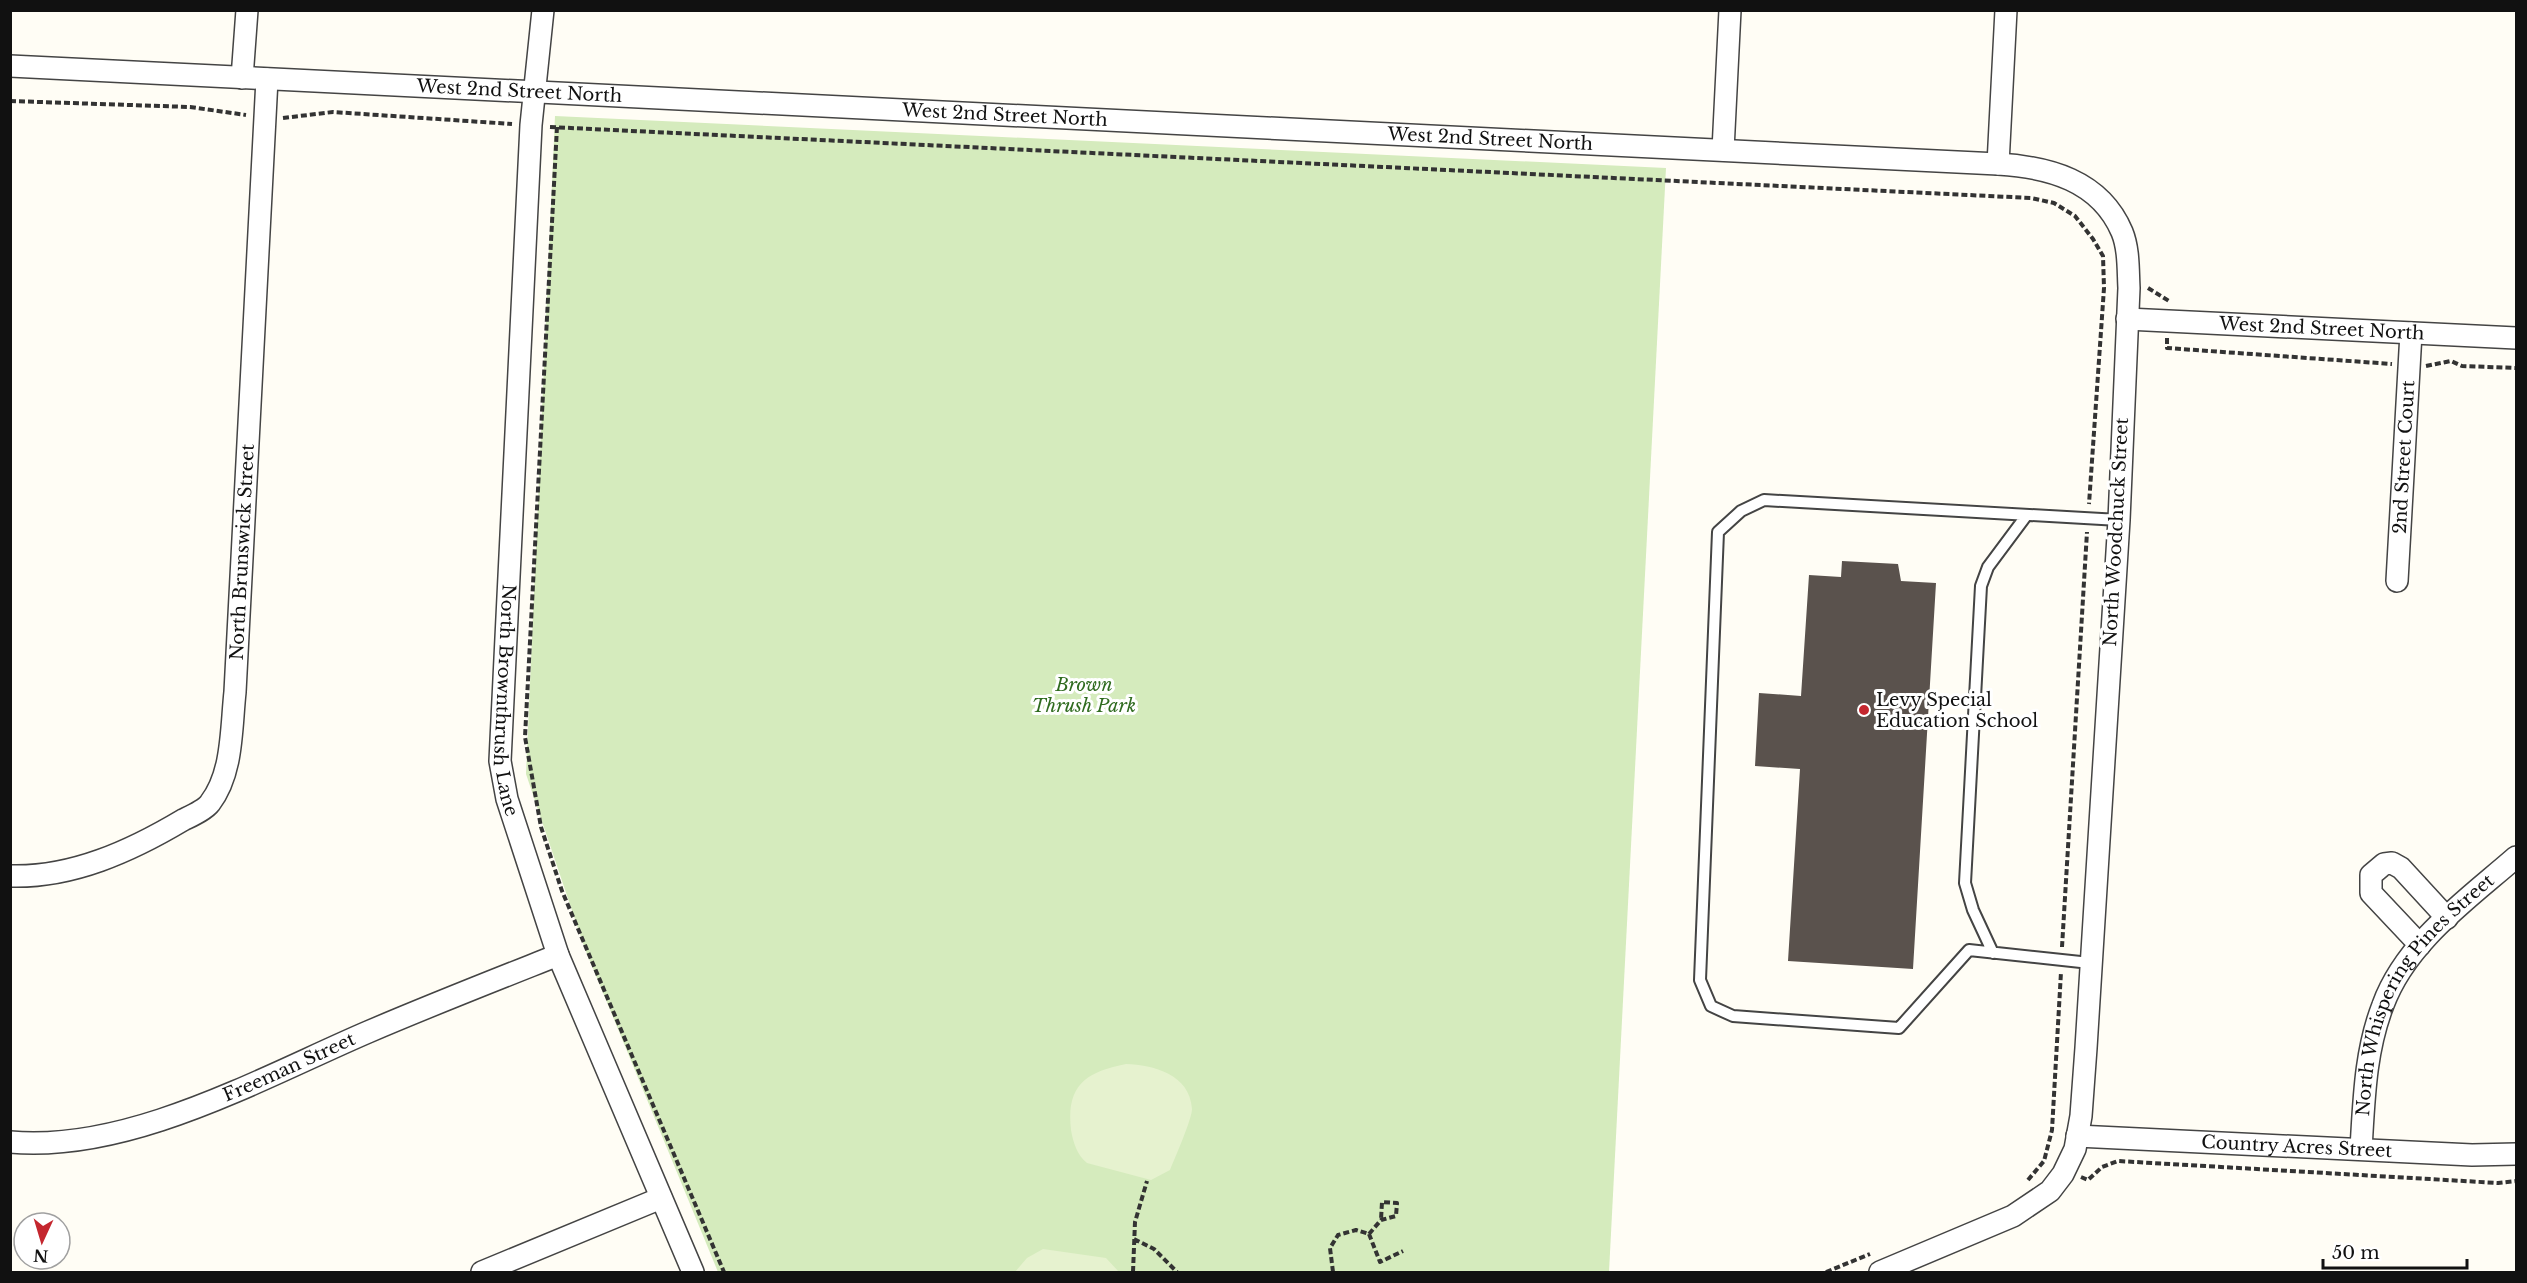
<svg xmlns="http://www.w3.org/2000/svg" width="2527" height="1283" font-family="'Libre Baskerville',serif">
<rect width="100%" height="100%" fill="#fffdf5"/>
<path fill="#d5ebbd" d="M 555,116 L 1666,168 L 1609,1272 L 718,1272 L 585,949 L 526,774 Z"/>
<path fill="#e6f2cf" d="M 1126,1064 C 1153,1065 1190,1074 1192,1109 C 1192,1119 1175,1158 1170,1170 L 1151,1180 L 1087,1163 C 1077,1155 1073,1142 1071,1130 C 1066,1086 1085,1072 1126,1064 Z
M 1043,1249 L 1106,1258 L 1119,1272 L 1015,1272 L 1027,1258 Z"/>
<path fill="#5a524d" d="M 1842,561 L 1898,564 L 1901,581 L 1936,583 L 1913,969 L 1788,961 L 1800,769 L 1755,766 L 1759,693 L 1801,696 L 1809,575 L 1841,577 Z"/>
<g fill="none" stroke-linecap="round" stroke-linejoin="round">
<defs>
<path id="service" d="M 1993,953 L 1973,910 L 1965,883 L 1981,586 L 1988,567 L 2026,516
M 2090,963 L 1969,950 L 1899,1028 L 1733,1016 L 1711,1006 L 1700,980 L 1718,532 L 1741,511 L 1764,500 L 2119,520"/>
<g id="minor">
<path id="s1" d="M 543,10 L 531,125 L 500,761 L 507,799 L 558,955 L 693,1272"/>
<path id="s2" d="M 10,66 L 1998,164 C 2048,167 2100,180 2122,232 C 2129,249 2128,270 2129,288 L 2119,520 L 2086,1048 L 2081,1116 L 2075,1149 L 2063,1174 L 2050,1191 L 2013,1216 L 1880,1272"/>
<path d="M 242,78 L 247,10"/>
<path d="M 1723,150 L 1730,10"/>
<path d="M 1998,164 L 2006,10"/>
<path id="s3" d="M 2127,319 L 2516,338"/>
<path id="s4" d="M 2397,581 L 2411,333"/>
<path id="s5" d="M 10,876 C 72,878 131,851 183,820 C 191,816 205,810 210,803 C 233,773 231,729 235,692 L 267,79"/>
<path d="M 2420,945 L 2371,893 L 2371,875 L 2384,864 L 2392,863 L 2401,868 L 2447,918"/>
<path id="s6" d="M 2077,1136 L 2472,1155 L 2516,1154"/>
<path id="s7" d="M 10,1142 C 129,1153 261,1078 368,1032 C 431,1005 495,980 558,955"/>
<path id="s8" d="M 2361,1149 C 2364,1100 2365,1051 2383,1005 C 2406,942 2468,899 2516,857"/>
<path d="M 482,1272 L 661,1198"/>
</g>
</defs>
<use href="#service" stroke="#444" stroke-width="14"/>
<use href="#minor" stroke="#444" stroke-width="24"/>
<path stroke="#333" stroke-width="4" stroke-dasharray="6 3" stroke-linecap="butt" d="M 10,101 L 190,107 L 246,115
M 283,118 L 333,112 L 512,124
M 550,127 L 2031,198 L 2054,203 L 2075,216 L 2093,239 L 2103,256 L 2104,288 L 2089,504
M 557,127 L 525,737 L 541,827 L 562,891 L 724,1272
M 2148,288 L 2169,301
M 2167,338 L 2167,348 L 2392,364
M 2426,366 L 2451,361 L 2462,366 L 2516,368
M 2062,947 L 2087,532
M 2081,1177 L 2088,1180 L 2102,1167 L 2118,1161 L 2498,1183 L 2516,1181
M 2028,1180 L 2044,1161 L 2052,1130 L 2061,972
M 1369,1234 L 1381,1220 L 1396,1216 L 1397,1203 L 1382,1202 L 1381,1220
M 1369,1234 L 1380,1262 L 1403,1251
M 1134,1239 L 1154,1249 L 1177,1272
M 1133,1272 L 1135,1222 L 1147,1181
M 1333,1272 L 1330,1248 L 1338,1235 L 1356,1230 L 1369,1234
M 1826,1272 L 1870,1254"/>
<use href="#service" stroke="#fff" stroke-width="10"/>
<use href="#minor" stroke="#fff" stroke-width="21"/>
</g>
<circle fill="#c4262e" stroke="#fff" stroke-width="2" cx="1864" cy="710" r="6"/>
<g text-anchor="middle" dominant-baseline="central" stroke-width="6" stroke-linejoin="round" paint-order="stroke">
<g font-size="18" fill="#111" stroke="#fff">
<text stroke="none"><textPath href="#s2" startOffset="510">West 2nd Street North</textPath></text>
<text stroke="none"><textPath href="#s2" startOffset="996">West 2nd Street North</textPath></text>
<text stroke="none"><textPath href="#s2" startOffset="1482">West 2nd Street North</textPath></text>
<text stroke="none"><textPath href="#s3" startOffset="195">West 2nd Street North</textPath></text>
<text stroke="none"><textPath href="#s4" startOffset="124">2nd Street Court</textPath></text>
<text transform="translate(2116 532) rotate(-87)">North Woodchuck Street</text>
<text stroke="none"><textPath href="#s5" startOffset="472">North Brunswick Street</textPath></text>
<text stroke="none"><textPath href="#s1" startOffset="692">North Brownthrush Lane</textPath></text>
<text stroke="none"><textPath href="#s8" startOffset="174">North Whispering Pines Street</textPath></text>
<text stroke="none"><textPath href="#s7" startOffset="292">Freeman Street</textPath></text>
<text stroke="none"><textPath href="#s6" startOffset="220">Country Acres Street</textPath></text>
</g>
<g font-size="18" font-style="italic" fill="#2f6b1f" stroke="#fff">
<text x="1084" y="685">Brown<tspan x="1084" dy="21">Thrush Park</tspan></text>
</g>
<g font-size="18" fill="#111" stroke="#fff" text-anchor="start">
<text x="1876" y="700">Levy Special<tspan x="1876" dy="21">Education School</tspan></text>
</g>
</g>
<rect width="2527" height="1283" fill="none" stroke="#111111" stroke-width="24"/>
<g transform="translate(42 1241) rotate(184)"><circle r="28" fill="#ffffff" stroke="#a0a0a0" stroke-width="1.5"/>
<path d="M0-4.5L10 22L0 15L-10 22Z" fill="#c4262e"/>
<text y="-9" font-size="16" font-weight="bold" text-anchor="middle" fill="#111111">N</text>
</g>
<path d="M2323 1259v9h144v-9" fill="none" stroke="#111111" stroke-width="3"/>
<text x="2332" y="1259" font-size="18" fill="#111111" stroke="#ffffff" stroke-width="4.5" paint-order="stroke">50 m</text>
</svg>
